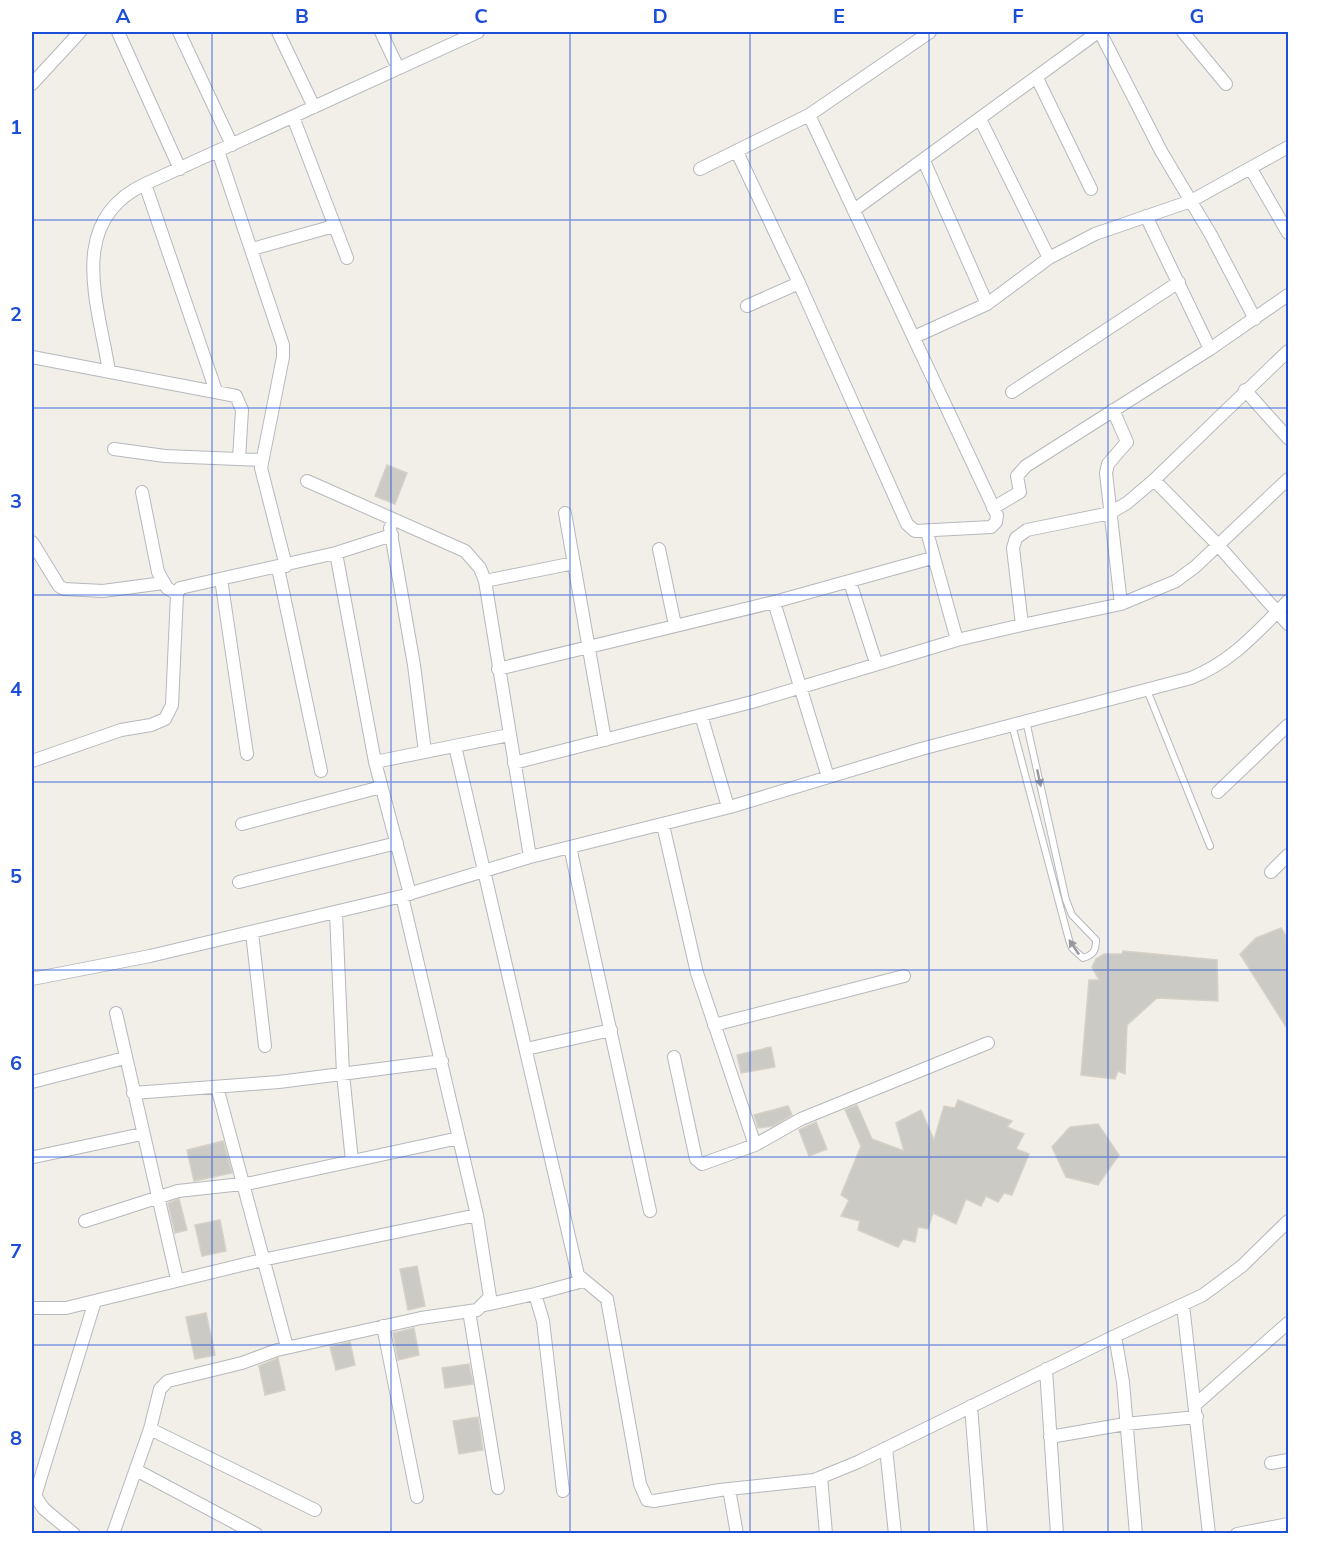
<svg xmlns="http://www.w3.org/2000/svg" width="1320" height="1565" font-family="Mulish,sans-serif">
<rect width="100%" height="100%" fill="#f1efe8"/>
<path fill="#cccac5" stroke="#d6d1c6" stroke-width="1.5" d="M 387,465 L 407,473 L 395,504 L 375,496 Z
M 1281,928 L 1288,939 L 1288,1030 L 1240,954 L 1256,938 Z
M 1123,951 L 1217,960 L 1218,1001 L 1157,998 L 1127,1025 L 1125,1074 L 1118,1071 L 1115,1079 L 1081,1075 L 1089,980 L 1099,980 L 1092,967 L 1096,959 L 1104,954 L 1122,954 Z
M 771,1047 L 775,1067 L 741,1073 L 737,1055 Z
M 958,1100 L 1012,1121 L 1007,1127 L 1024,1134 L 1016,1149 L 1029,1154 L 1012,1195 L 1004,1193 L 998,1202 L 986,1196 L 981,1206 L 966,1199 L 956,1224 L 933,1213 L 928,1229 L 918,1227 L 915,1242 L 903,1239 L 898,1247 L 858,1230 L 860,1221 L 841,1216 L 849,1200 L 841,1195 L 861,1146 L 845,1110 L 857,1105 L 872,1139 L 904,1151 L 896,1123 L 921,1110 L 934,1140 L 944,1106 L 955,1108 Z
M 788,1106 L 792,1115 L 773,1126 L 758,1128 L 754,1115 Z
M 816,1122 L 827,1149 L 809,1156 L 799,1130 Z
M 1098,1124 L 1119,1155 L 1098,1185 L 1066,1177 L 1052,1147 L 1070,1127 Z
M 223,1141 L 232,1173 L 194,1181 L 187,1150 Z
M 179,1199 L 187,1230 L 175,1233 L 168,1203 Z
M 220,1220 L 226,1251 L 202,1256 L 195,1225 Z
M 417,1266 L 425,1306 L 408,1310 L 400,1269 Z
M 206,1313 L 215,1355 L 195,1359 L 186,1317 Z
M 414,1328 L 419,1355 L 398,1360 L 393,1333 Z
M 350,1342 L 355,1365 L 336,1370 L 330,1347 Z
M 278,1358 L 285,1390 L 265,1395 L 259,1366 Z
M 469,1364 L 473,1384 L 445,1388 L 442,1368 Z
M 478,1417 L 483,1450 L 459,1454 L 453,1421 Z"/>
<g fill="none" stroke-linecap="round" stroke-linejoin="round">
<defs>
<path id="service" d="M 1147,690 L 1210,846
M 1012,725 L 1069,940 L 1072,948 L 1083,958 C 1093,955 1096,951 1096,940 L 1072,915 L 1066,900 L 1026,721"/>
<path id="minor" d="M 118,32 L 180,169
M 179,32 L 232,145
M 278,32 L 314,107
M 381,32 L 398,68
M 1100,32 L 1161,151 L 1211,235 L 1255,319
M 1183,32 L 1226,84
M 1037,78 L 1091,189
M 32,84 L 80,32
M 293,117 L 347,258
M 980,119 L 1049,258
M 218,151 L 283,345 L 283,357 L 261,468 L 286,566
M 737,152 L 799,283
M 924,161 L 987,304
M 700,169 L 809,115 L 930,32
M 1251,169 L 1288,233
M 145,184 L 216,391
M 854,210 L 1098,32
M 1146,216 L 1210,349
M 252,249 L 334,226
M 747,306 L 799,283 L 907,524 L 915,531 L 991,527 L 996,522 L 997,515 L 809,115
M 914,337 L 987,304 L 1049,258 L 1095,234 L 1191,201 L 1288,147
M 32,357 L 236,396 L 242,410 L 239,459
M 109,371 C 98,303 66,221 145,184 L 478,32
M 1245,390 L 1288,438
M 1012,392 L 1179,282
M 1113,410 L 1127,442 L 1108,464 L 1106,473 L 1121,604
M 114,449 L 165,456 L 261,460
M 1288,479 L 1196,566 L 1176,581 L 1121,604 L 1022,625 L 1013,548 L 1016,538 L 1027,530 L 1110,513 L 1127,503 L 1154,480 L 1217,544 L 1288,624
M 1154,480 L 1288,351
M 307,481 L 465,551 L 480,568 L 485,581 L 530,857
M 142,492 L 158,572 L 167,588 L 177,594
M 993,508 L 1020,492 L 1017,476 L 1026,466 L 1210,349 L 1288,295
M 565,513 L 605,740
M 390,528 L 414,665 L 425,752
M 927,532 L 957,640
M 32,542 L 59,586 L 64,589 L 103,591 L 163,583
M 659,549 L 675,625
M 336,553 L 375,762 L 410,894
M 278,568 L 321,771
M 221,579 L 247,754
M 485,581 L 574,563
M 850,582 L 876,663
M 774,602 L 828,777
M 498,669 L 774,602 L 932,558
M 701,715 L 728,807
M 455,746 L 578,1275 L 607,1299 L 640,1484 L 647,1500 L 654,1501 L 720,1490 L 814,1480 L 858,1462 L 1115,1336
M 32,761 L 121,730 L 151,725 L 165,719 L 172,705 L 177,594 L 180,588 L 336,553 L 392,535
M 375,762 L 509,735
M 514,763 L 752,702 L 957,640 L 1022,625
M 1218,792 L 1288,725
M 242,824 L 381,787
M 663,825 L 697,973 L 755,1145 L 801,1119 L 988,1043
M 570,847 L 650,1211
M 1271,872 L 1288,855
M 239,882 L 397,843
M 336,913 L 343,1074 L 352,1161
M 252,933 L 265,1046
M 32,979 L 150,956 L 402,896 L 530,857 L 730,807 L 921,749 L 1191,678 C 1232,662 1258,631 1288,601
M 116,1013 L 177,1279
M 714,1025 L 904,976
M 526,1049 L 611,1030
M 674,1057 L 696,1159 L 702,1164 L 755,1145
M 32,1082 L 125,1058
M 217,1087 L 287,1347
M 133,1093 L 279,1082 L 442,1061
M 34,1157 L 142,1134
M 85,1221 L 178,1191 L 251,1183 L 459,1138
M 535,1294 L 583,1281
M 485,1305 L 535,1294 L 543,1321 L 563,1491
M 1183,1305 L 1209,1534
M 32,1308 L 66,1308 L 262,1260 L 477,1215
M 469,1311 L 498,1488
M 383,1326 L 417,1497
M 1046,1369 L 1057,1534
M 1196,1404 L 1288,1323
M 971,1406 L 981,1534
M 150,1429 L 315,1510
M 1050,1437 L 1125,1424 L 1197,1417
M 886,1448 L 895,1534
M 1271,1463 L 1288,1460
M 136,1470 L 256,1534
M 821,1477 L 826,1534
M 729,1489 L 737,1534
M 74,1534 L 44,1509 L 35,1496 L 95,1301
M 113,1534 L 150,1429 L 160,1389 L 168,1381 L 242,1363 L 277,1350 L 421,1318 L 477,1310 L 490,1297 L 477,1215 L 402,896
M 1136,1534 L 1123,1382 L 1115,1336 L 1203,1295 L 1242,1266 L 1288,1221
M 1237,1534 L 1288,1524"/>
</defs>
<use href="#service" stroke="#b5b8bc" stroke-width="8"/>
<use href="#minor" stroke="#b5b8bc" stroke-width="14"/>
<use href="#service" stroke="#fff" stroke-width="6"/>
<use href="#minor" stroke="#fff" stroke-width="12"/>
</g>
<defs><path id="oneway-solid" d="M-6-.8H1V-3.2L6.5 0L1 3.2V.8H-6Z" transform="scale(1.5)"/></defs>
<g fill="#979a9d">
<use href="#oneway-solid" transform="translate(1039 778) rotate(78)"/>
<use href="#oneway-solid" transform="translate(1074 947) rotate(-124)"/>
</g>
<path fill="none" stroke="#1d4ed8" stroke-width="1.5" stroke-opacity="0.55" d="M 212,32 L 212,1534M 391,32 L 391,1534M 570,32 L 570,1534M 750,32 L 750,1534M 929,32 L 929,1534M 1108,32 L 1108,1534M 32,220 L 1288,220M 32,408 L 1288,408M 32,595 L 1288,595M 32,782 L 1288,782M 32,970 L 1288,970M 32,1157 L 1288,1157M 32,1345 L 1288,1345"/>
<rect width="1320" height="1565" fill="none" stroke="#ffffff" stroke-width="66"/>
<rect x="33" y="33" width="1254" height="1499" fill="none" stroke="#1d4ed8" stroke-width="2"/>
<g font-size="20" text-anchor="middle" font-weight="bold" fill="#1d4ed8">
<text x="123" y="23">A</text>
<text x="302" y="23">B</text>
<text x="481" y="23">C</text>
<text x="660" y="23">D</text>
<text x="839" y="23">E</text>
<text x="1018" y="23">F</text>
<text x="1197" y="23">G</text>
<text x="16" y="134">1</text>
<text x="16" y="321">2</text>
<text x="16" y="508">3</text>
<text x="16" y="696">4</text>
<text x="16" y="883">5</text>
<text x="16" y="1070">6</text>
<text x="16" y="1258">7</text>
<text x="16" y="1445">8</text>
</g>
</svg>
